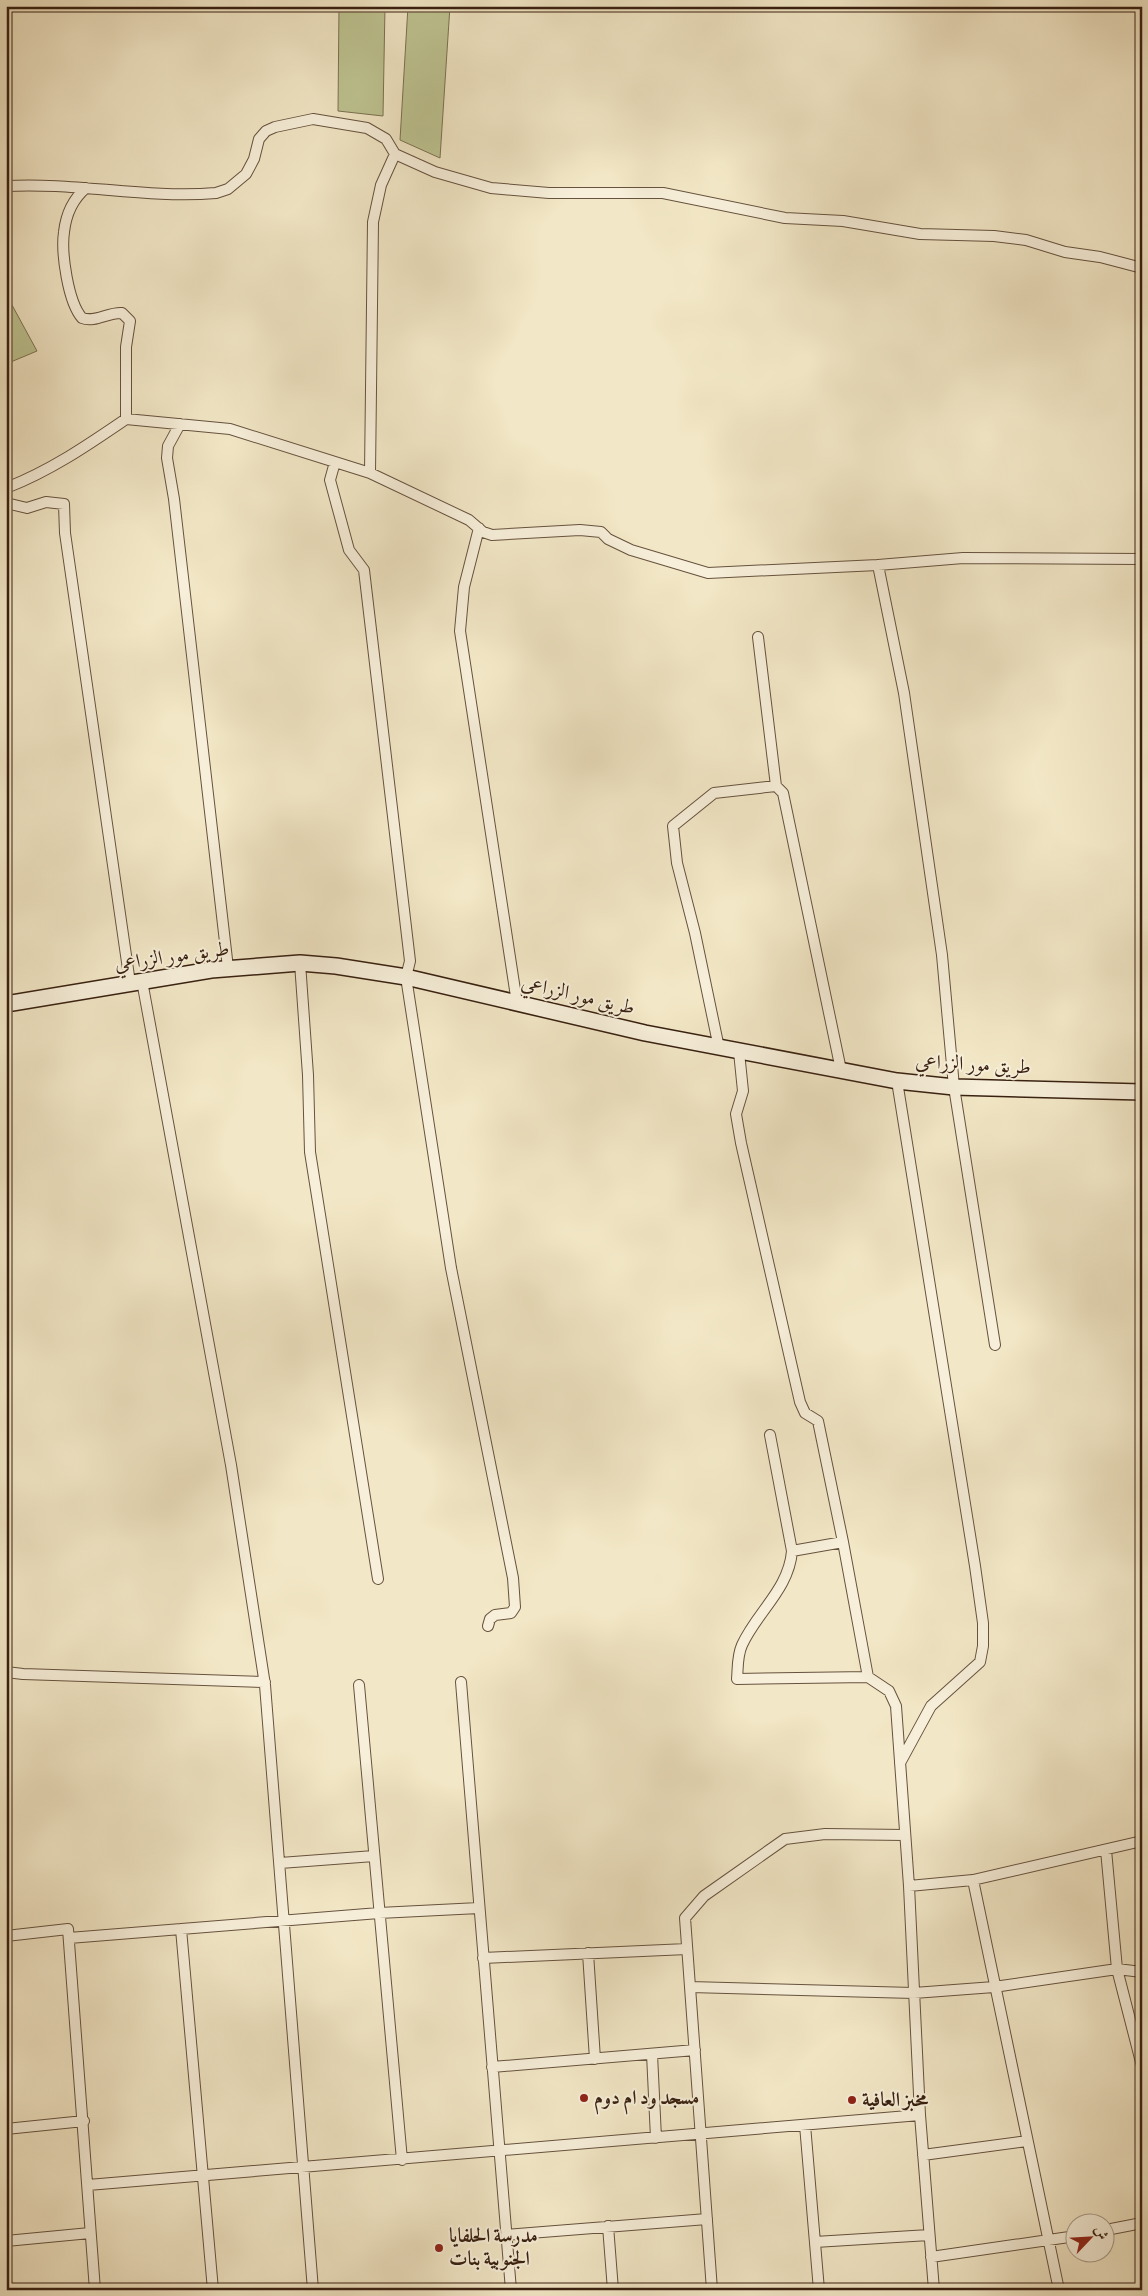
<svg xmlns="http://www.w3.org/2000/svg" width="1148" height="2296" font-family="'Libre Bodoni',Amiri,serif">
<rect width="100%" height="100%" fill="#f2e7c6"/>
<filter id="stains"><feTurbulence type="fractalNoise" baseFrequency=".004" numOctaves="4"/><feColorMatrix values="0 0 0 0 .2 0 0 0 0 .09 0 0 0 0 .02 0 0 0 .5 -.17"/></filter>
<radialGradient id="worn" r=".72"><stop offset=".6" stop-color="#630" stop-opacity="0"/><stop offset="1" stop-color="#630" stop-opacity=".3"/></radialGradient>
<path fill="#bec492" stroke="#7b7252" d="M 339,6 L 385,6 L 383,116 L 338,111 Z
M 408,6 L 450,6 L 440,158 L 400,140 Z
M 6,294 L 37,351 L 6,364 Z"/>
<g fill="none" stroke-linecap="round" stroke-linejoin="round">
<defs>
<path id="street" d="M 6,186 C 76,182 146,199 216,193 L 228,189 L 246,174 L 254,159 L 259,139 L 266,131 L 275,127 L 313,119 L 367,128 L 386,139 L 395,154 L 435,172 L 491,188 L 549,193 L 663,193 L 785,218 L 843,221 L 920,234 L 994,236 L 1026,240 L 1065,252 L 1100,257 L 1142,268
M 86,188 C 73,199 66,214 64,232 C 61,253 68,302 82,318 C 95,323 108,312 122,313 L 130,321 L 126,347 L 126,419
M 180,424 L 168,446 L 167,458 L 174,499 L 228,968
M 335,462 L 330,480 L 349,550 L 364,570 L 410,961 L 406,977 L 451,1268 L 513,1578 L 515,1607 L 511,1613 L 495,1615 L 490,1619 L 488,1626
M 370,473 L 373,222 L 381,185 L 395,154
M 6,488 C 50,471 88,445 126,419 L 230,429 L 370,473 L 469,520 L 483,532 L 492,535 L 580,530 L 601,532 L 608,539 L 631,550 L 708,573 L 878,565 L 963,558 L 1142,559
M 6,503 L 27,508 L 46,502 L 64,504 L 65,533 L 130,983
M 479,528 L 464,587 L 460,631 L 517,1003
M 878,565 L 904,693 L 942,955 L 954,1087 L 995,1345
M 758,637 L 776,786 L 783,793 L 841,1070
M 300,963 L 308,1075 L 310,1152 L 378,1579
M 142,981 L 231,1465 L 265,1685 L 313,2290
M 719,1048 L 695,933 L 677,863 L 673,826 L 714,793 L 776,786
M 739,1052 L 743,1091 L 736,1114 L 741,1143 L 800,1402 L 805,1413 L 818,1421 L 843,1542 L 868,1677
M 897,1081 L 975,1566 L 983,1623 L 983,1646 L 980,1662 L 931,1706 L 900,1763
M 770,1435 L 792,1551 C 789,1589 757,1612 742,1645 C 737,1656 738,1668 737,1679 L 868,1677 L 889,1691 L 896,1706 L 909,1886 L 920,2115 L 934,2290
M 792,1551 L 843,1542
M 6,1672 L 23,1674 L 265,1682
M 461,1682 L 511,2290
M 359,1685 L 402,2160
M 1106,1850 L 1117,1969 L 1142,2066
M 280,1863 L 374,1856
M 973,1880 L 1059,2290
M 909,1886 L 973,1880 L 1142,1841
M 181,1929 L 213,2290
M 6,1936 L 68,1929 L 95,2290
M 69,1938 L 379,1913 L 479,1908
M 588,1953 L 595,2059
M 483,1958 L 687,1949
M 690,1987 L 914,1993 L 994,1987 L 1117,1969 L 1142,1972
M 652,2054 L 656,2138
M 492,2067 L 695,2050
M 805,2125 L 819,2290
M 6,2129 L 84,2121
M 923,2155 L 1027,2141
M 88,2185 L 920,2115
M 608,2226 L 613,2290
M 1106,2230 L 1142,2223
M 506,2235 L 707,2219
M 6,2241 L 90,2233
M 815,2242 L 929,2235
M 931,2257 L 1076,2236
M 712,2290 L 685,1918 L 704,1896 L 785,1839 L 825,1834 L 905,1835"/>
<path id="secondary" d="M 6,1004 L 211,970 L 300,963 L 336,966 L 406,977 L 645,1033 L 897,1081 L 954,1087 L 1142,1092"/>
</defs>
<use href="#street" stroke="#66523e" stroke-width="12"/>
<use href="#secondary" stroke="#382011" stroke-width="18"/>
<use href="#street" stroke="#f7efda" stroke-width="10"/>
<use href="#secondary" stroke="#f7efda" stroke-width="15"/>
</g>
<g fill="#8f2418" stroke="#f7efda" stroke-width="2">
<circle cx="584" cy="2098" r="5"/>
<circle cx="852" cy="2100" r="5"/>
<circle cx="439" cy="2248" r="5"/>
</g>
<g text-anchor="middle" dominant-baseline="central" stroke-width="4" stroke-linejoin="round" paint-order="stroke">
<g font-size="20" fill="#382011" stroke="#f7efda">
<text transform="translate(172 957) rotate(-8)">طريق مور الزراعي</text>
<text transform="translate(578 996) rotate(13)">طريق مور الزراعي</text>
<text transform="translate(973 1065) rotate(3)">طريق مور الزراعي</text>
</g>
<g font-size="20" font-weight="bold" fill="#382011" stroke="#f7efda" text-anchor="start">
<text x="594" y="2098">مسجد ود ام دوم</text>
<text x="862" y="2100">مخبز العافية</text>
<text x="449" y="2236">مدرسة الحلفايا<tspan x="449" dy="23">الجنوبية بنات</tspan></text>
</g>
</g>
<rect width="1148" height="2296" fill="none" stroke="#f2e7c6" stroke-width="25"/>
<rect x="8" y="8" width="1133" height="2281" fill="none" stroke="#382011" stroke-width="2.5"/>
<rect x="12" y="12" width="1123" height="2271" fill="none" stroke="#382011"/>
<g transform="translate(1090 2238) rotate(65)"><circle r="24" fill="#f7efda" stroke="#ab9c8a"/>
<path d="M0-4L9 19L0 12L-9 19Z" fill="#8f2418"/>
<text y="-8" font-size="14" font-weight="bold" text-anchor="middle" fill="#382011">ش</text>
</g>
<rect width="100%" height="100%" filter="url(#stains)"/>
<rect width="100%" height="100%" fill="url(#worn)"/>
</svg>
